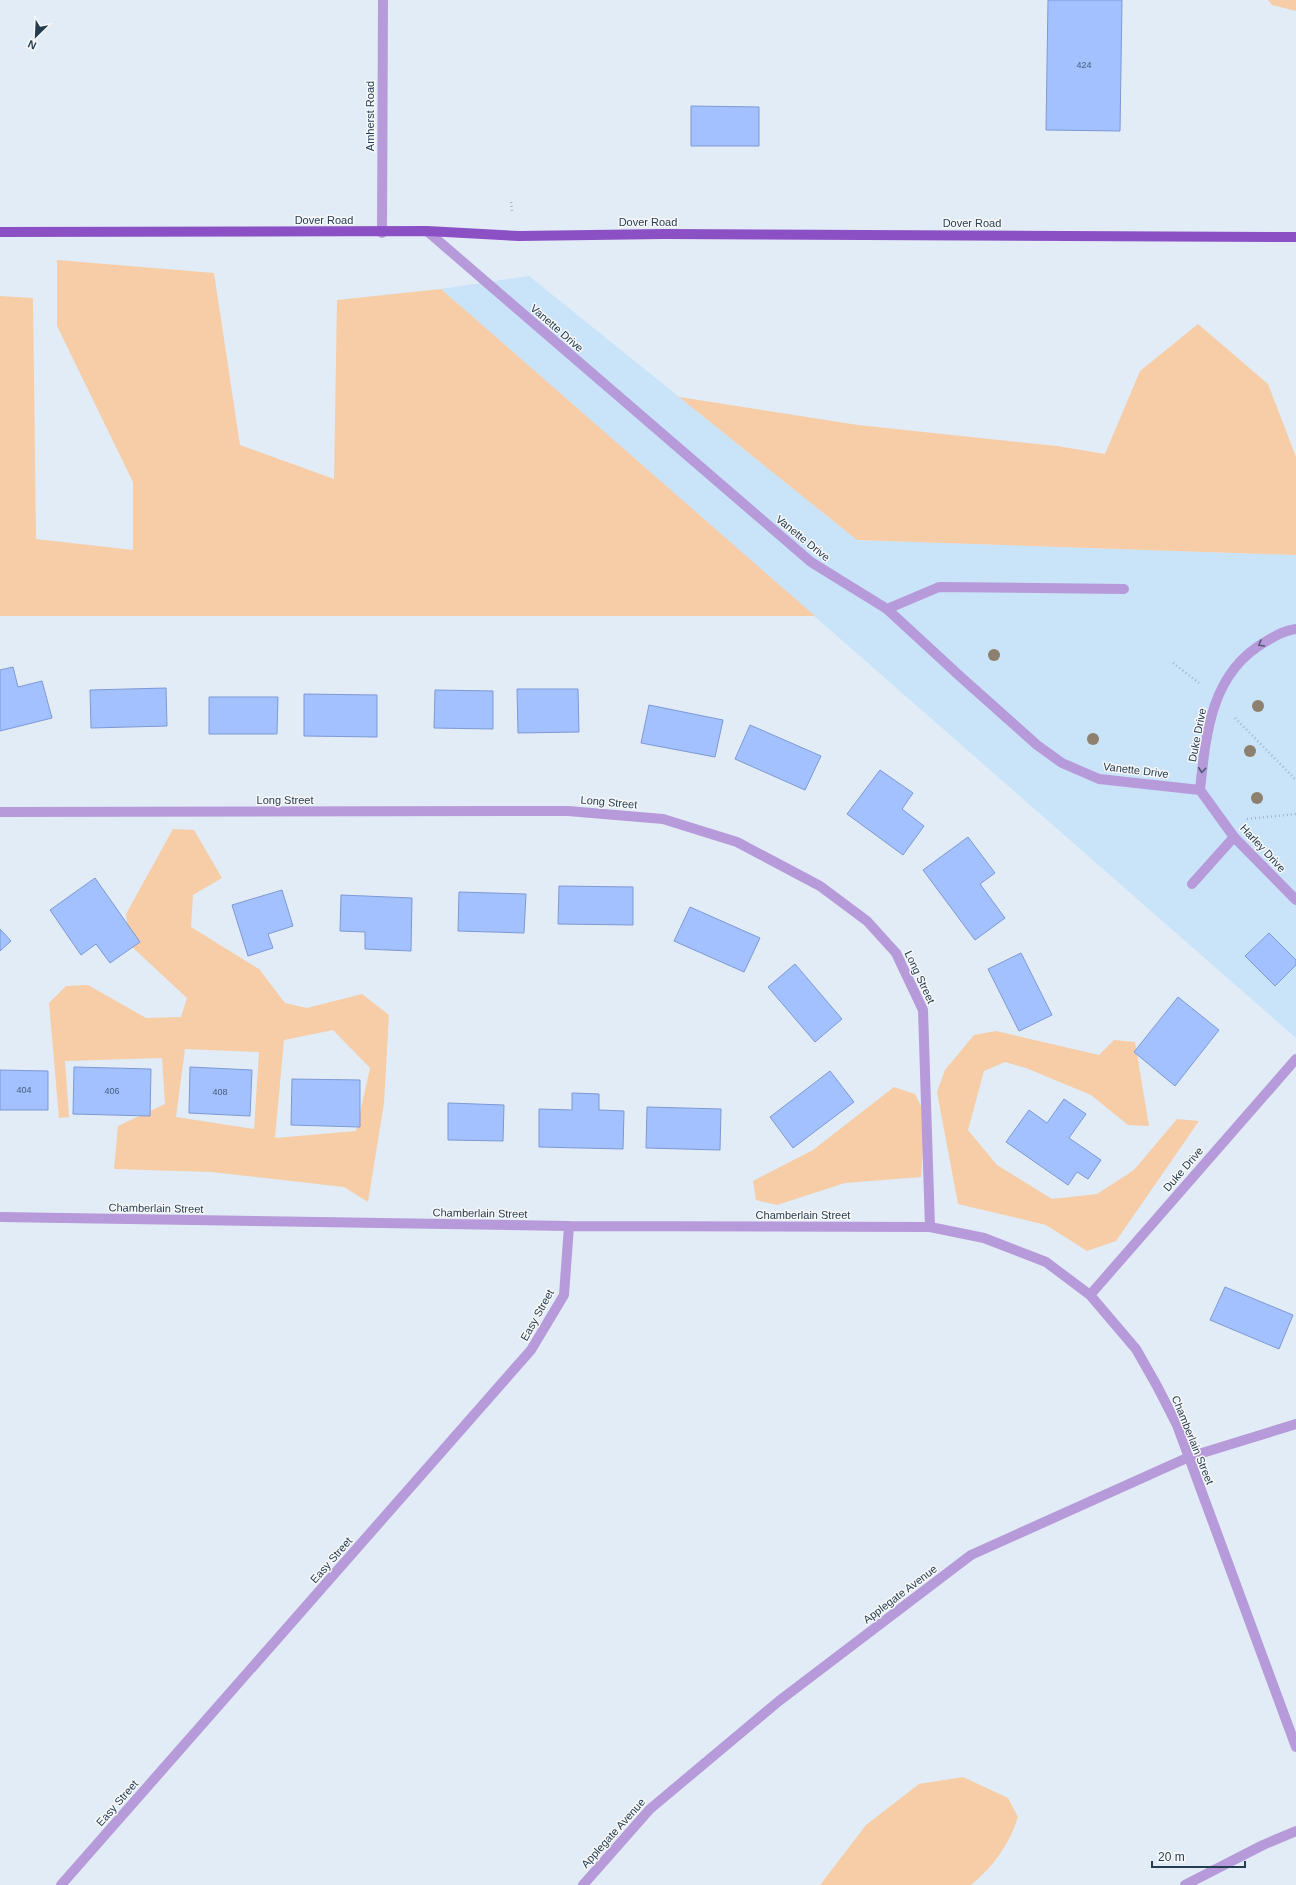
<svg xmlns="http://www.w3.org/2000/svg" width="1296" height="1885" font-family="Helvetica,sans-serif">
<rect width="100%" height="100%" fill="#e1ecf6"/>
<path fill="#c9e3f9" d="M 529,276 L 857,540 L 1296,555 L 1296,1038 L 441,289 Z"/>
<path fill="#f6cda7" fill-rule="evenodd" d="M 1268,0 L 1296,0 L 1296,11 L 1272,5 Z
M 57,260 L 214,273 L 240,445 L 334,479 L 337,300 L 441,289 L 815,616 L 0,616 L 0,296 L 33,298 L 36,539 L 133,550 L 133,482 L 57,326 Z
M 1198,324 L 1268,384 L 1296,457 L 1296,555 L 857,540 L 679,397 L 858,425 L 1057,446 L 1105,454 L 1140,371 Z
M 173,829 L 194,830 L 222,878 L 193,895 L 191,927 L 259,969 L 285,1003 L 307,1008 L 362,994 L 389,1015 L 384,1103 L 368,1202 L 344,1187 L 211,1172 L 114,1169 L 118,1126 L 165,1104 L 162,1058 L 65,1061 L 69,1117 L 59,1118 L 49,1003 L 66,986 L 88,985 L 146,1018 L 181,1017 L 187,998 L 130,945 L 126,914 ZM 333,1030 L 370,1068 L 356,1131 L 275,1138 L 284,1040 ZM 185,1049 L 259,1052 L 254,1129 L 176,1117 Z
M 996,1031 L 1099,1055 L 1114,1040 L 1135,1042 L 1149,1126 L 1128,1125 L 1091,1095 L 1026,1068 L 1005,1062 L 984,1071 L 968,1130 L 997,1165 L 1052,1199 L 1097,1194 L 1134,1170 L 1177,1119 L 1199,1121 L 1116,1241 L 1087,1251 L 1046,1225 L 958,1204 L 937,1092 L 945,1070 L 974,1035 Z
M 894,1087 L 915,1094 L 925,1114 L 921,1177 L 845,1183 L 777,1205 L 756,1200 L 753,1181 L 813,1150 Z
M 963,1777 L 1008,1798 L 1018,1817 C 1009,1845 993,1867 971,1885 L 820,1885 L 866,1825 L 919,1784 Z"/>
<path fill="#a4c1ff" stroke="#7d99d4" d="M 1048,0 L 1122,0 L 1120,131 L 1046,130 Z
M 691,106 L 759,107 L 759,146 L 691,146 Z
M 13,667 L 18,687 L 42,681 L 52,718 L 0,731 L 0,670 Z
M 166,688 L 167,726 L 91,728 L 90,690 Z
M 517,689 L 578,689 L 579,732 L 518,733 Z
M 435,690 L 493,691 L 493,729 L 434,728 Z
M 304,694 L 377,695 L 377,737 L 304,736 Z
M 209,697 L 278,697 L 277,734 L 209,734 Z
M 649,705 L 723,720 L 715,757 L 641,743 Z
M 750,725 L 821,756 L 805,790 L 735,759 Z
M 880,770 L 913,793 L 902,809 L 924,826 L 903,855 L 847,814 Z
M 968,837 L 995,873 L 980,884 L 1005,918 L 975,940 L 923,870 Z
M 95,878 L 140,942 L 110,963 L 96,944 L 81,955 L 50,910 Z
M 559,886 L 633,887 L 633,925 L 558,924 Z
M 282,890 L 293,926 L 268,934 L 273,948 L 248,956 L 232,905 Z
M 459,892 L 526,894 L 524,933 L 458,931 Z
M 341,895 L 412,898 L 411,951 L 365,949 L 365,932 L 340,931 Z
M 690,907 L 760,938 L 744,972 L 674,941 Z
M 0,929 L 11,941 L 0,951 Z
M 1269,933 L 1296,960 L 1296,965 L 1275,986 L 1245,956 Z
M 1021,953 L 1052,1015 L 1019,1031 L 988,969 Z
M 795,964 L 842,1019 L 815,1042 L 768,987 Z
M 1178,997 L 1219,1030 L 1175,1086 L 1134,1052 Z
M 74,1067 L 151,1069 L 150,1116 L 73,1114 Z
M 190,1067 L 252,1070 L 250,1116 L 189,1113 Z
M 0,1070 L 48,1071 L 48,1110 L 0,1110 Z
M 830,1071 L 854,1102 L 793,1148 L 770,1117 Z
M 292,1079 L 360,1080 L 360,1127 L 291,1125 Z
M 572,1093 L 599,1094 L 599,1110 L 624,1111 L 623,1149 L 539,1147 L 539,1109 L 572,1110 Z
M 1064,1099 L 1086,1114 L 1069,1138 L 1101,1160 L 1088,1179 L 1077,1172 L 1068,1185 L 1006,1142 L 1029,1110 L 1047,1123 Z
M 448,1103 L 504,1105 L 503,1141 L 448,1140 Z
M 647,1107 L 721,1109 L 720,1150 L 646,1148 Z
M 1225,1287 L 1293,1315 L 1279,1349 L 1210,1320 Z"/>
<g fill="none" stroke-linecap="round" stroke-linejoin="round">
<path stroke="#a4b3c0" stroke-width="2.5" stroke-dasharray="1 3" stroke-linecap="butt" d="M 511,202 L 512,211
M 1173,663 L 1199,683
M 1235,718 L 1296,780
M 1247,819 L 1296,814"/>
<path stroke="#b79ad9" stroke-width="10" d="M 427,231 L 811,562 L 887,609 L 963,679 L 1037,745 L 1062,763 L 1099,779 L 1200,790
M 887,609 L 939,587 L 1124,589
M 1200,790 C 1206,733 1211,673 1265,642 C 1277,635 1283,631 1296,629
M 1200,790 L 1234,837 L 1296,900
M 1192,884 L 1234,837"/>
<path stroke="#b79ad9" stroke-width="10" d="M 382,233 L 383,0
M 0,812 L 568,811 L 663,819 L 737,842 L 820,886 L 867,921 L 896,953 L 923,1010 L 930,1227
M 0,1217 L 569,1226 L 930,1227 L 984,1238 L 1046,1262 L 1090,1295 L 1136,1349 L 1157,1386 L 1177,1425 L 1296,1747
M 1090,1295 L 1296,1059
M 61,1885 L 531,1350 L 564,1295 L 569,1226
M 583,1885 L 650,1809 L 779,1701 L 971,1555 L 1189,1457 L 1296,1424
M 1185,1885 L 1263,1845 L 1296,1831"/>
<path stroke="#8c50c5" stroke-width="10" d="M 0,232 L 427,231 L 519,236 L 664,234 L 1296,237"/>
</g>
<g fill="#8d806f">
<circle cx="994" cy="655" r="6"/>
<circle cx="1258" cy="706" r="6"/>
<circle cx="1093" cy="739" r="6"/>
<circle cx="1250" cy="751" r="6"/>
<circle cx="1257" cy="798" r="6"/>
</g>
<defs><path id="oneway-chevron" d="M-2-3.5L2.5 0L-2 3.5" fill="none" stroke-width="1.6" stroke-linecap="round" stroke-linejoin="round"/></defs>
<g stroke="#51597a">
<use href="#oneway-chevron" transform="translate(1261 644) rotate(150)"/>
<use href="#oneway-chevron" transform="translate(1202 770) rotate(95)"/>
</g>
<g text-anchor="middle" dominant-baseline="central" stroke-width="3" stroke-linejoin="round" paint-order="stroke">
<g font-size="9" fill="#455e7c">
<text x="1084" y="65">424</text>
<text x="24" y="1090">404</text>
<text x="112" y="1091">406</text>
<text x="220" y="1092">408</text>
</g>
<g font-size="11" fill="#253d51" stroke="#f8f8f8">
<text transform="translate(370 116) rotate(-90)">Amherst Road</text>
<text x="324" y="220">Dover Road</text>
<text x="648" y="222">Dover Road</text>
<text x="972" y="223">Dover Road</text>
<text transform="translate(557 328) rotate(41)">Vanette Drive</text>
<text transform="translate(803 538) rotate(39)">Vanette Drive</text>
<text transform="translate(1197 735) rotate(-79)">Duke Drive</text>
<text transform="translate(1136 770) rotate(7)">Vanette Drive</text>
<text x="285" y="800">Long Street</text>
<text transform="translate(609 802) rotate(5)">Long Street</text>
<text transform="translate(1263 848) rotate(47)">Harley Drive</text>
<text transform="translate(920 977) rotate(65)">Long Street</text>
<text transform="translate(1183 1169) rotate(-49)">Duke Drive</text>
<text transform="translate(156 1208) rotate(1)">Chamberlain Street</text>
<text transform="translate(480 1213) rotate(1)">Chamberlain Street</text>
<text x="803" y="1215">Chamberlain Street</text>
<text transform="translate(537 1315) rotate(-61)">Easy Street</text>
<text transform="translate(1193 1440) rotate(68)">Chamberlain Street</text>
<text transform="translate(331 1560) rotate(-49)">Easy Street</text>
<text transform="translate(900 1594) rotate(-37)">Applegate Avenue</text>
<text transform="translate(117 1803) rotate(-49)">Easy Street</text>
<text transform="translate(613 1833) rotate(-48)">Applegate Avenue</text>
</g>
</g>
<g transform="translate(36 36) rotate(204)" stroke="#f8f8f8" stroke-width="3" paint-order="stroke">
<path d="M0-3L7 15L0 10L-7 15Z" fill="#253d51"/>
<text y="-6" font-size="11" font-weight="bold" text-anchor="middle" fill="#253d51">N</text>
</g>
<path d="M1152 1861v6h93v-6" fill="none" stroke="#253d51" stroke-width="2"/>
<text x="1158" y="1861" font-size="12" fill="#253d51" stroke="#f8f8f8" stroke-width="3" paint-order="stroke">20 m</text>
</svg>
